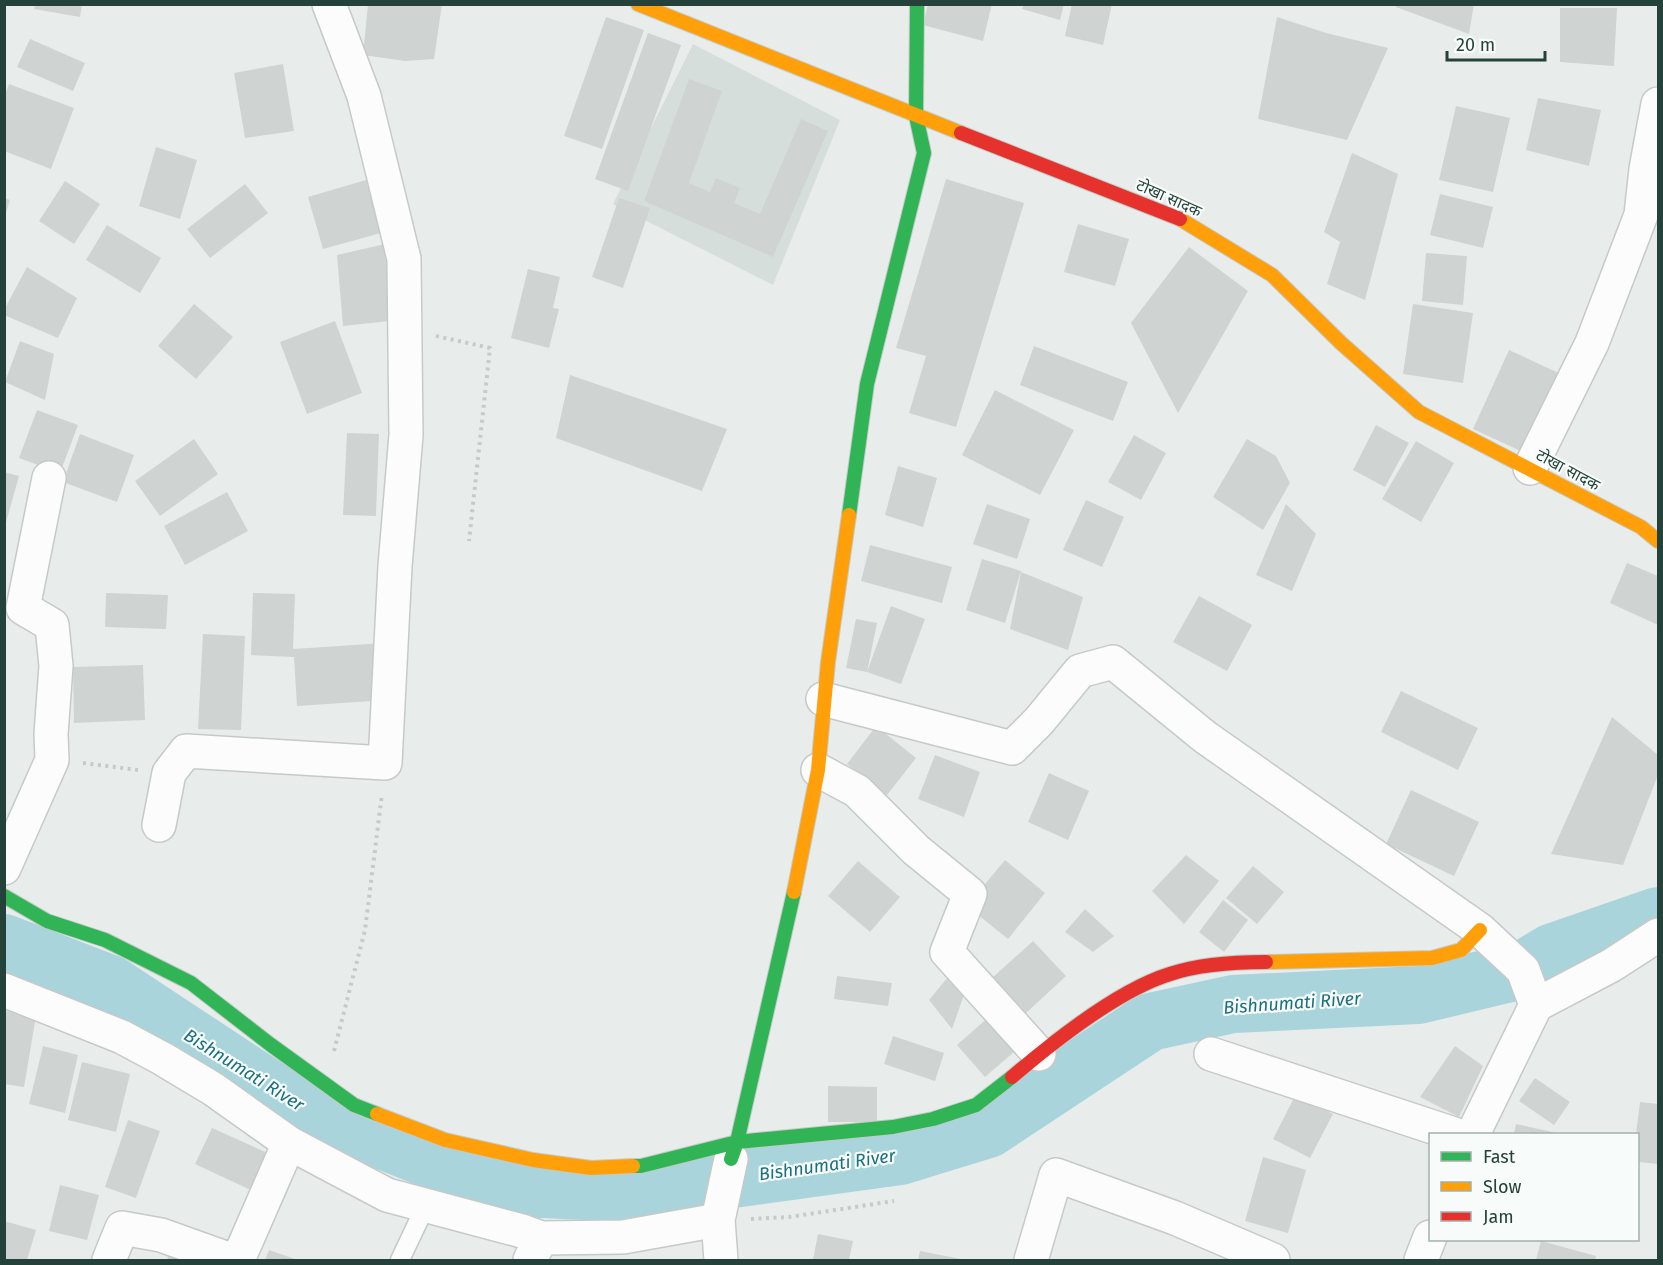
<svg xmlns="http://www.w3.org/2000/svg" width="1663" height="1265" font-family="'Fira Sans','Noto Sans Devanagari',sans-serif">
<rect width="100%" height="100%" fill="#e8edeb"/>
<path fill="#d6dedb" d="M 693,44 L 840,120 L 773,285 L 613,204 Z"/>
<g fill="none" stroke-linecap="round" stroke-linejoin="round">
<path stroke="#a9d4db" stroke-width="58" d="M 4,943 L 110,984 L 292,1104 L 500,1187 L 630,1193 L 900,1156 L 988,1129 L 1150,1022 L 1233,1004 L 1418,995 L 1523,970 L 1551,953 L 1658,916"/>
</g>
<path fill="#cfd4d2" d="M 35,4 L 82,4 L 80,17 L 34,9 Z
M 368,4 L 442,4 L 434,59 L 405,61 L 363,55 Z
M 928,4 L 992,4 L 983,41 L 923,25 Z
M 1024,4 L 1064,4 L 1060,20 L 1022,9 Z
M 1072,4 L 1112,4 L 1103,45 L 1065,36 Z
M 1396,4 L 1474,4 L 1469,34 L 1396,7 Z
M 1560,8 L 1617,8 L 1614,66 L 1560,62 Z
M 606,17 L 644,30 L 602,149 L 564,136 Z
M 1277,17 L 1326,33 L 1388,48 L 1347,140 L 1258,119 Z
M 648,33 L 681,45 L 628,191 L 595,179 Z
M 30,39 L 85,63 L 73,91 L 17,67 Z
M 283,64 L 294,131 L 245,138 L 234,73 Z
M 689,79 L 722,91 L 689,183 L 710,192 L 716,178 L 740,188 L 734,203 L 760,214 L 801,119 L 828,131 L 773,257 L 644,201 Z
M 9,84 L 74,108 L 51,169 L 4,151 L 4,97 Z
M 1538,98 L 1601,110 L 1589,166 L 1526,150 Z
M 1456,106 L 1510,118 L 1493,192 L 1439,180 Z
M 156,147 L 197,160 L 180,219 L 139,206 Z
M 1352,153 L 1398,174 L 1365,300 L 1327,284 L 1340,242 L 1324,232 Z
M 946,179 L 1024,203 L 956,427 L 909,413 L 926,356 L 896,348 Z
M 366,180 L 381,233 L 323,249 L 308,197 Z
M 65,181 L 100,204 L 74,244 L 39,221 Z
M 245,184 L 268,213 L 210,258 L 187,229 Z
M 1440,194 L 1493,207 L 1483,248 L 1430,235 Z
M 4,198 L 10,200 L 5,216 L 4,216 Z
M 619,198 L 650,208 L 623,288 L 592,277 Z
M 1078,224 L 1129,239 L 1115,286 L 1064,272 Z
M 107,225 L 161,258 L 140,293 L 86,260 Z
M 385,244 L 389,321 L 343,326 L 337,255 Z
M 1189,247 L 1248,291 L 1178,413 L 1131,323 Z
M 1426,253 L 1467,256 L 1463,305 L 1422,301 Z
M 27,267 L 77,298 L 58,338 L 4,315 L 4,310 Z
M 528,269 L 560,277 L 553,308 L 559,309 L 549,348 L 511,338 Z
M 194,304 L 233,337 L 196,379 L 158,346 Z
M 1413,304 L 1473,313 L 1463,383 L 1403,374 Z
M 335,321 L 362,393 L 307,414 L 280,342 Z
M 20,341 L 54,354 L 45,400 L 5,382 Z
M 1034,346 L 1128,382 L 1113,421 L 1020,385 Z
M 1509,350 L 1563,375 L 1527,454 L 1473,429 Z
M 570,375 L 727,429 L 702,491 L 556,438 Z
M 995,390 L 1074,430 L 1040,495 L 962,455 Z
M 37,410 L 78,425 L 60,473 L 19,458 Z
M 1376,425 L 1409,443 L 1385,487 L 1353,470 Z
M 347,433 L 379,434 L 376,516 L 343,515 Z
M 80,434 L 134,455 L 117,502 L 63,482 Z
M 1134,435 L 1166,453 L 1141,500 L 1108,482 Z
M 194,439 L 218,474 L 160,516 L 135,481 Z
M 1247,439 L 1276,456 L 1290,483 L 1263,530 L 1213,497 Z
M 1416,441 L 1454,463 L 1421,522 L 1382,499 Z
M 898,466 L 937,478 L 923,527 L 885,515 Z
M 4,472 L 19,476 L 5,526 L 4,526 Z
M 227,492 L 248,531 L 185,565 L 164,526 Z
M 1086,500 L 1124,517 L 1102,567 L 1063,550 Z
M 987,504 L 1030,519 L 1017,559 L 973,544 Z
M 1286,504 L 1316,534 L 1292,591 L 1256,575 Z
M 870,545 L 952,567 L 942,603 L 861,581 Z
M 982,559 L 1021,571 L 1005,623 L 966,610 Z
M 1627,563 L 1658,576 L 1658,625 L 1610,603 Z
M 1021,572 L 1083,597 L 1068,650 L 1010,629 Z
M 106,593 L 168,595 L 166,629 L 105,627 Z
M 253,593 L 295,594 L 293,649 L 384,643 L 387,700 L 297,706 L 294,657 L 251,655 Z
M 1199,596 L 1252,625 L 1227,671 L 1173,642 Z
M 891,606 L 925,619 L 901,684 L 867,672 Z
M 856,619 L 877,623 L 867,672 L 846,668 Z
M 203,634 L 245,636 L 241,730 L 198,729 Z
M 143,665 L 145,720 L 74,723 L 73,667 Z
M 1401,691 L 1478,728 L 1458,770 L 1381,732 Z
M 1612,717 L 1658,755 L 1658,775 L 1623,865 L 1551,854 Z
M 876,726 L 916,758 L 887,795 L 847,764 Z
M 935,755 L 980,772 L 964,817 L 918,799 Z
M 1049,773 L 1089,791 L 1068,840 L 1028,822 Z
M 1411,790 L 1479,822 L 1454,876 L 1386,844 Z
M 1186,855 L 1219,881 L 1184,924 L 1152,891 Z
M 1005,860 L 1045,893 L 1008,939 L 967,906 Z
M 858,861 L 900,897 L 870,932 L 828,896 Z
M 1253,866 L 1284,892 L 1257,924 L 1226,898 Z
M 1223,900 L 1248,920 L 1224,952 L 1199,932 Z
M 1085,909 L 1114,936 L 1093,952 L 1065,932 Z
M 1033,941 L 1066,976 L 1025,1014 L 991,979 Z
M 837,976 L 892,983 L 888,1006 L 834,999 Z
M 948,977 L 965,992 L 952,1029 L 929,1000 Z
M 5,1011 L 36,1016 L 24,1087 L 4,1084 Z
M 992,1014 L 1021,1046 L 985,1077 L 957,1045 Z
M 893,1036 L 944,1053 L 935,1081 L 884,1064 Z
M 43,1046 L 78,1055 L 65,1113 L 29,1104 Z
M 1455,1046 L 1483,1066 L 1459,1117 L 1420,1097 Z
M 82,1062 L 130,1074 L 116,1132 L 68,1120 Z
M 1535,1078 L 1570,1102 L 1554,1125 L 1519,1101 Z
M 828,1086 L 877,1087 L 877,1122 L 828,1122 Z
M 1296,1094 L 1333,1114 L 1310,1158 L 1273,1139 Z
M 1640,1102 L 1658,1104 L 1658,1164 L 1638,1162 L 1636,1134 Z
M 128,1120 L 160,1131 L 136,1198 L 105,1187 Z
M 1516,1124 L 1561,1134 L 1514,1134 Z
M 212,1128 L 272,1155 L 255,1192 L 195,1164 Z
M 1263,1157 L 1306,1170 L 1288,1233 L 1245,1221 Z
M 60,1185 L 99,1195 L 87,1240 L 49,1231 Z
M 4,1221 L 36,1230 L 27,1260 L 4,1260 Z
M 818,1234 L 853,1241 L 849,1260 L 813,1260 Z
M 1541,1241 L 1596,1256 L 1595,1260 L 1536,1260 Z
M 269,1250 L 298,1260 L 265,1260 Z
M 170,1251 L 199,1260 L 167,1260 Z
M 920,1251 L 961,1259 L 961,1260 L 918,1260 Z"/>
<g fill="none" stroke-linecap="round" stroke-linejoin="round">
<defs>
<path id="lane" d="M 400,1260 L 426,1205"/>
<path id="street" d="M 1530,468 L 1592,343 L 1641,215 L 1646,169 L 1658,104
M 823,699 L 1012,748 L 1039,721 L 1080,671 L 1113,662 L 1205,737 L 1480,930 L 1523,970 L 1536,1005
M 818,770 L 857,791 L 916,850 L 970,894 L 947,952 L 1039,1054
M 159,825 L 169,773 L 186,751 L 385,763 L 395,566 L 406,435 L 404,259 L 364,96 L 329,4
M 4,868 L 52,760 L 51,734 L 56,666 L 52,625 L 23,608 L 49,478
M 4,990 L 122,1037 L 163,1059 L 213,1089 L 289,1143 L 387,1195 L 522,1231 L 541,1238
M 1211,1054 L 1454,1134
M 1473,1134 L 1536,1005 L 1612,965 L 1658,935
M 109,1260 L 122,1228 L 161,1235 L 231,1260
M 238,1260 L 289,1143
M 530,1260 L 541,1238 L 623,1237 L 718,1220
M 721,1260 L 718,1220 L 731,1159
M 1031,1260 L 1056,1175 L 1175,1218 L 1273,1260
M 1421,1260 L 1430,1237"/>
<path id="fast" d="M 849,515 L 867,384 L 924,153 L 916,116 L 917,4
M 4,896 L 47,921 L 105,940 L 191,983 L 271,1045 L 354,1105 L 377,1114
M 731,1159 L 737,1142 L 794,892
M 633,1166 L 641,1166 L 737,1142 L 893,1127 L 933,1119 L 976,1105 L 1012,1077"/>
<path id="slow" d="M 638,4 L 961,133
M 1180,219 L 1272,275 L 1341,343 L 1419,412 L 1641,527 L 1658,541
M 794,892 L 818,770 L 828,662 L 849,515
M 1266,962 L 1432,958 L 1461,950 L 1480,930
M 377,1114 L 445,1140 L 533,1160 L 591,1168 L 633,1166"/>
<path id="jam" d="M 961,133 L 1180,219
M 1012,1077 C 1053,1042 1118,990 1170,974 C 1200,964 1234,962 1266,962"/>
</defs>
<use href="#lane" stroke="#c5cac8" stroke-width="21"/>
<use href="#street" stroke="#c5cac8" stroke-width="36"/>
<use href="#fast" stroke="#c3cbc8" stroke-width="16"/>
<use href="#slow" stroke="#c3cbc8" stroke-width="16"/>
<use href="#jam" stroke="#c3cbc8" stroke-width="16"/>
<path stroke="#c3ccca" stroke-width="4" stroke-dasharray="3 4.5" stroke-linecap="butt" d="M 436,336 L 490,348 L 469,541
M 83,763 L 138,770
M 334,1051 L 365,930 L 382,794
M 751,1219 L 789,1217 L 894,1201"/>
<use href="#lane" stroke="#fcfcfc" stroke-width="18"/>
<use href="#street" stroke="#fcfcfc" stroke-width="33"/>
<use href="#fast" stroke="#30b455" stroke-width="14"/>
<use href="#slow" stroke="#ff9f0a" stroke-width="14"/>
<use href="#jam" stroke="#e5322d" stroke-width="14"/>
</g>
<g text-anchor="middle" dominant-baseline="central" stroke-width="4.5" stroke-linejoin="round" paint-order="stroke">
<g font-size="16" fill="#24423a" stroke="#f7fbf9">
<text transform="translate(1169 198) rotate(24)">टोखा सादक</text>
<text transform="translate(1568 470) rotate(28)">टोखा सादक</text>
</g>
<g font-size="18" font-style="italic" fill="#1c6f80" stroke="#f7fbf9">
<text transform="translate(1292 1003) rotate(-4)">Bishnumati River</text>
<text transform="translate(244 1070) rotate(32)">Bishnumati River</text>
<text transform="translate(827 1165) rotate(-8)">Bishnumati River</text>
</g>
</g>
<rect width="1663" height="1265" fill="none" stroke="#24423a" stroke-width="12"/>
<rect x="1429" y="1133" width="210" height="108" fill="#f7fbf9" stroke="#a3b1ad" stroke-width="1.5"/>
<rect x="1441" y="1152" width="30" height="9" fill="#30b455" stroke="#a3b1ad" stroke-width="1.5"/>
<text x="1483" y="1163" font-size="18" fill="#24423a">Fast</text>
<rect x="1441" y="1182" width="30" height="9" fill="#ff9f0a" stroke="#a3b1ad" stroke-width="1.5"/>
<text x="1483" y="1193" font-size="18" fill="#24423a">Slow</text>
<rect x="1441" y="1212" width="30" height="9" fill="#e5322d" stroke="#a3b1ad" stroke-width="1.5"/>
<text x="1483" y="1223" font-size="18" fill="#24423a">Jam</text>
<path d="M1447 51v9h98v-9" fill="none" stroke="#24423a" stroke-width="3"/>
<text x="1456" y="51" font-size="18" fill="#24423a" stroke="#f7fbf9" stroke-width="4.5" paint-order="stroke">20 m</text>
</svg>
